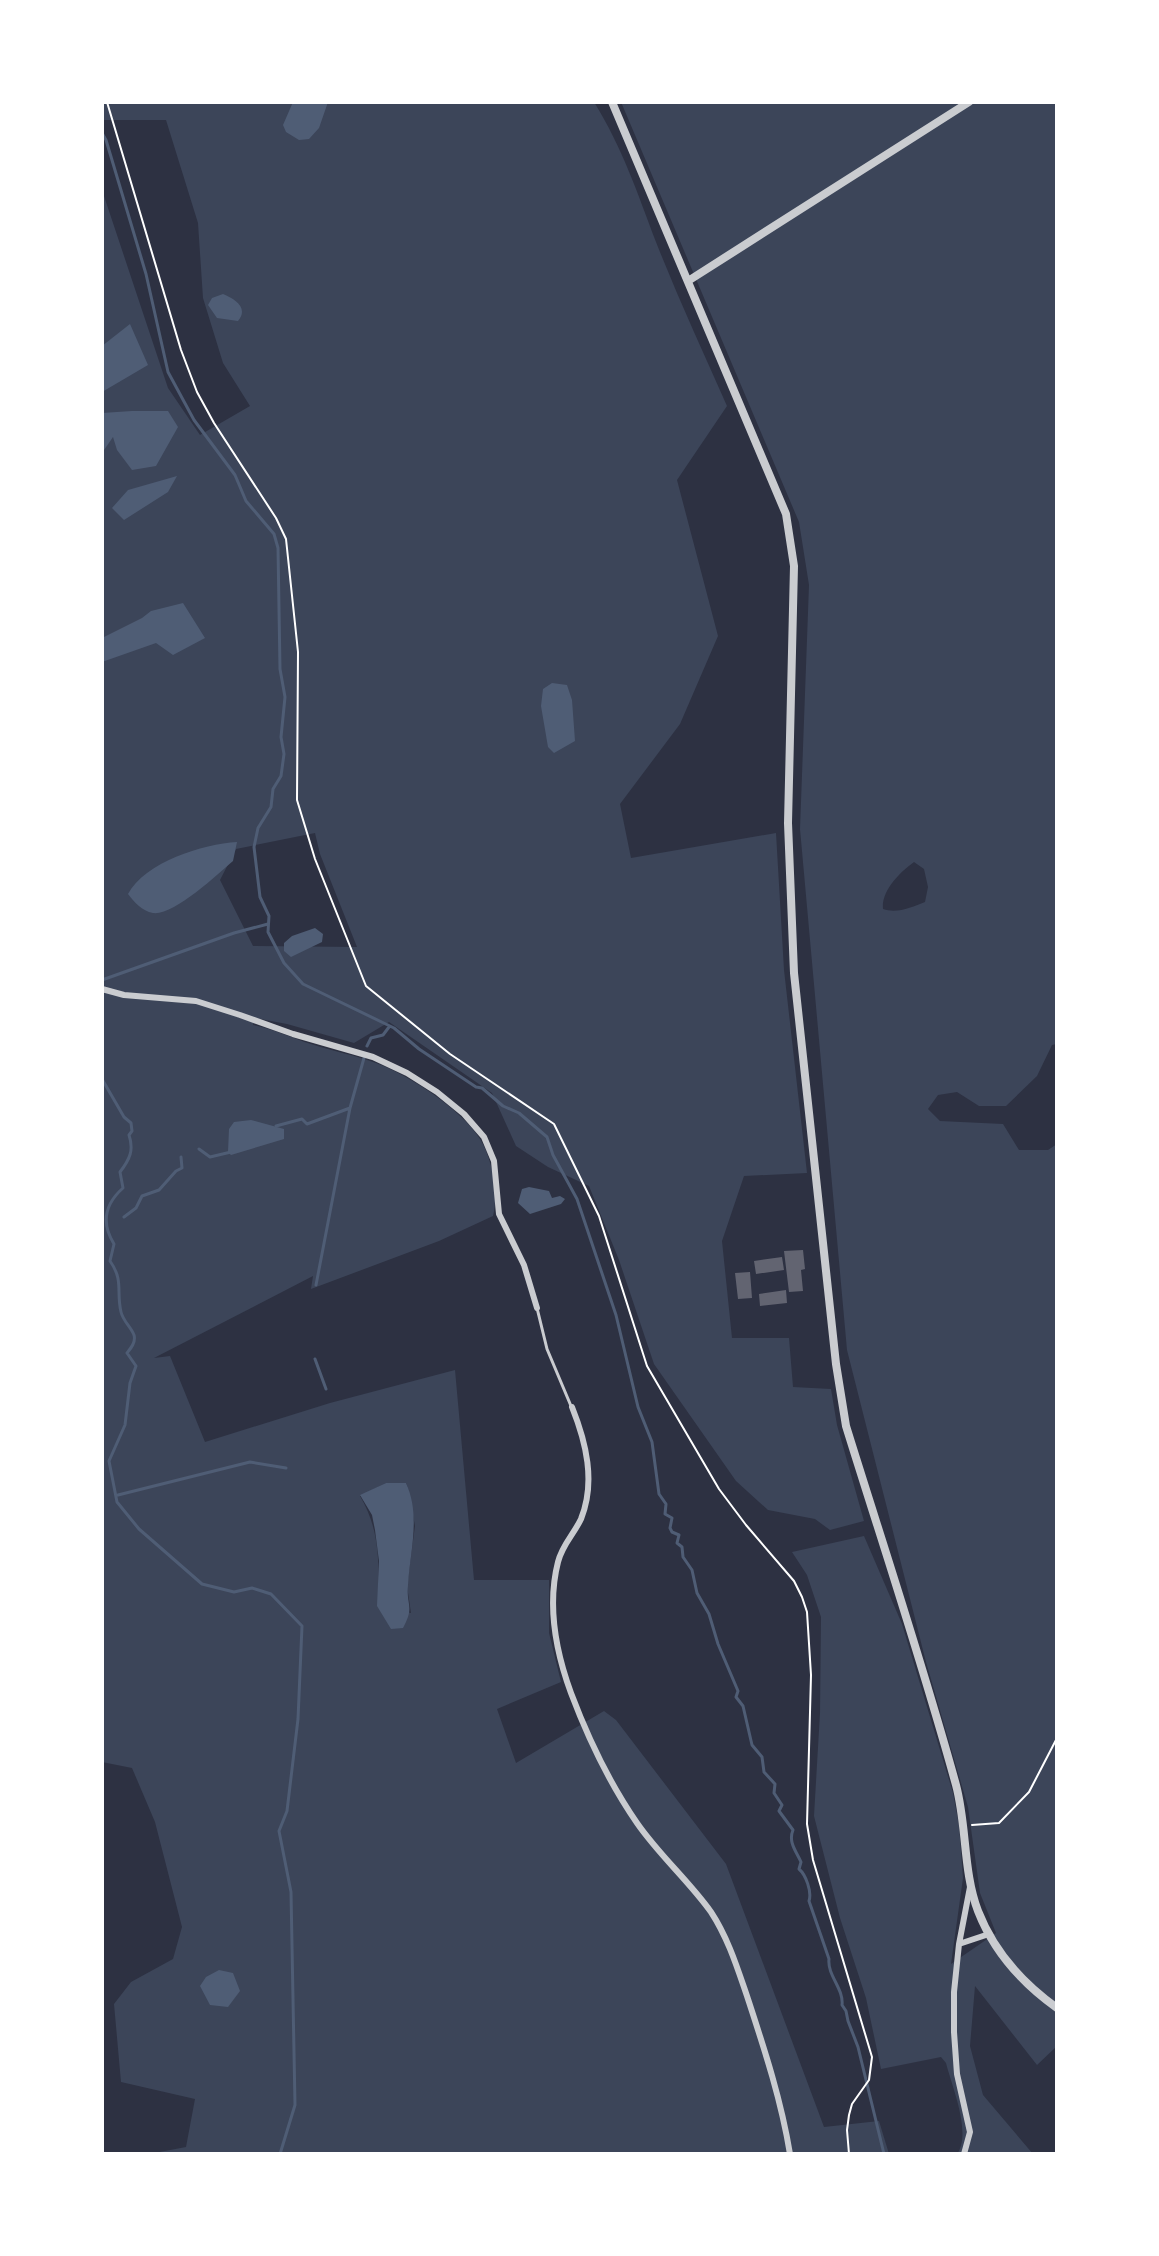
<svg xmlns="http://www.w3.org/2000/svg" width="1159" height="2256" font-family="'Fira Sans Condensed',sans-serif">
<rect width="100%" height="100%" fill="#2d3142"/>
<path fill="#3c4559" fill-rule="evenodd" d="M 102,102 L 594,102 C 623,149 637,192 656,242 C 678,298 703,352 727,406 L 677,480 L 718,636 L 680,724 L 620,804 L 631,858 L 776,833 L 784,970 L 807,1173 L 744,1176 L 722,1241 L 732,1338 L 789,1338 L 793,1387 L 831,1389 L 837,1425 L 864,1521 L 830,1530 L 815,1519 L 768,1510 L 736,1481 L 654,1364 L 619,1260 L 589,1186 L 548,1167 L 516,1146 L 492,1093 L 389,1022 L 354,1043 L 287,1024 L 255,1018 L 253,1025 C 271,1028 292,1038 311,1044 C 332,1051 355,1055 376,1063 C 409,1075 461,1109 480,1139 C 492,1158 499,1193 493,1216 L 439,1241 L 311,1289 L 313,1276 L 154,1358 L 170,1356 L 205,1442 L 330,1403 L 455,1370 L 474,1580 L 549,1580 L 549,1633 L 561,1682 L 497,1709 L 516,1763 L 604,1711 L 616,1720 L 726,1864 L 824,2127 L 879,2121 L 889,2154 L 149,2154 L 186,2147 L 195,2099 L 121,2082 L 114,2004 L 131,1982 L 173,1959 L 182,1927 L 155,1822 L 132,1768 L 102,1762 L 102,190 L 168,388 L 200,435 L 250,406 L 223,363 L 203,298 L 198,223 L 166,120 L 102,120 ZM 315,833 L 320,854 L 357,947 L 253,946 L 220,880 L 236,849 ZM 386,1483 L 406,1483 L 408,1488 L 415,1526 L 407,1586 L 411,1613 L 378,1606 C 379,1567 381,1531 360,1496 Z
M 621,102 L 1057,102 L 1057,1044 L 1052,1045 L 1037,1076 L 1006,1106 L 979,1106 L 957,1092 L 938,1095 L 928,1109 L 940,1121 L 1003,1124 L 1019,1150 L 1048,1150 L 1057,1144 L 1057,2046 L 1037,2065 L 975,1986 L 970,2046 L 983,2095 L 1033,2154 L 957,2154 C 972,2133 952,2087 946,2063 L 941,2057 L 881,2069 L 866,1998 L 840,1918 L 814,1816 L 820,1713 L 821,1617 L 807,1575 L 792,1552 L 864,1536 L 902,1624 L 953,1793 L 959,1825 L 963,1878 L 951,1964 L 996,1933 L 980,1893 L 968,1807 L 926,1662 L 847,1350 L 800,829 L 809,585 L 799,522 ZM 914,862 L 924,869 L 928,887 L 925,902 C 912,907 897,914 883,909 C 881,891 900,872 914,862 Z"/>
<path fill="#4f5d75" d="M 293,102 L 328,102 L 319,128 L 309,139 L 299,140 L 286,132 L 283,125 Z
M 223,294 C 235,299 249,308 238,321 L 217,318 L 208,305 L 212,298 Z
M 130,324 L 148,365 L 102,392 L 102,346 Z
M 132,411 L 168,411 L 178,427 L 156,466 L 132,470 L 117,450 L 113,437 L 102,453 L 102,413 Z
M 177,476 L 168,492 L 124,520 L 112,508 L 128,490 Z
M 183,603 L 205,638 L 173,655 L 156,643 L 102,662 L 102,638 L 142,618 L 151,611 Z
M 552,683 L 567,685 L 572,700 L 575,741 L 554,753 L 548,747 L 541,706 L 543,689 Z
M 237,842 L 233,861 C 217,875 173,916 153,913 C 142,911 134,902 128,894 C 145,862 203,844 237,842 Z
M 315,928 L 323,934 L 322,942 L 291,957 L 284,951 L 284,943 L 292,936 Z
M 251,1120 L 284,1129 L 284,1139 L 231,1155 L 228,1152 L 229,1129 L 234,1122 Z
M 529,1187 L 549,1191 L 552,1198 L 560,1196 L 565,1199 L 561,1204 L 530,1214 L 518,1203 L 522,1189 Z
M 386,1483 L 406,1483 C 421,1516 410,1551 408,1585 C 406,1606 415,1606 403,1628 L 391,1629 L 377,1606 L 379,1561 L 375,1530 L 372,1515 L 360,1495 Z
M 219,1970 L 233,1973 L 240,1991 L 228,2007 L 210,2005 L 200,1986 L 206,1977 Z"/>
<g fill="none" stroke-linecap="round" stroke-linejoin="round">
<path stroke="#4f5d75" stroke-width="3" d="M 102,133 L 106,140 L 146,274 L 168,372 L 194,420 L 235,475 L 246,501 L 274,534 L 278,548 L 280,669 L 285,697 L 281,737 L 284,754 L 281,776 L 273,789 L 271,807 L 258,828 L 254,847 L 260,897 L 269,916 L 268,932 L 284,963 L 303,984 L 394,1028 L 419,1049 L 476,1087 L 482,1088 L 503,1106 L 519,1113 L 547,1137 L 553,1155 L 577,1199 L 616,1315 L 638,1407 L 652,1442 L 659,1494 L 666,1504 L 665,1514 L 672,1518 L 670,1528 L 672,1532 L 679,1535 L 677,1543 L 682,1547 L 683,1557 L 692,1570 L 697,1593 L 709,1614 L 718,1644 L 738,1691 L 736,1697 L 743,1706 L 752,1745 L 762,1757 L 764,1772 L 775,1784 L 774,1793 L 782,1805 L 779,1811 L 793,1830 C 788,1842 796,1851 801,1862 L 799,1869 C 806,1875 812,1892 809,1901 L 829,1959 C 827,1975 844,1989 842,2005 L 846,2011 L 848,2021 L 858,2047 L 884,2154
M 102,980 L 234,933 L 268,924
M 367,1046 L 371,1038 L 383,1035 L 389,1027
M 102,1079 L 124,1117 L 131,1123 L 132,1131 L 129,1135 C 134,1150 130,1159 120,1172 L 123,1188 C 105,1204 101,1223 114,1244 L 110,1261 C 124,1281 116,1291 121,1312 C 123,1321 131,1327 134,1335 C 136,1342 131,1348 127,1353 L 136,1366 L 130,1383 L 125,1425 L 109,1461 L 117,1502 L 139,1529 L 202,1584 L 234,1592 L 252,1588 L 271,1594 L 302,1626 L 298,1719 L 287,1811 L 279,1831 L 291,1892 L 295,2105 L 280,2154
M 276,1126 L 302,1119 L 307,1124 L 350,1108
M 199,1149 L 210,1157 L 231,1152
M 124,1217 L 136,1208 L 142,1196 L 159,1190 L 176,1171 L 182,1168 L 181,1157
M 316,1285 L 350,1108 L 364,1058
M 315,1359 L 326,1389
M 118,1495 L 250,1462 L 286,1468"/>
</g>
<path fill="#626471" d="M 803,1250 L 805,1269 L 801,1270 L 803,1291 L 789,1292 L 784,1251 Z
M 782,1257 L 784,1270 L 756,1274 L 754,1261 Z
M 750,1272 L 752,1298 L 738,1299 L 735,1273 Z
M 786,1290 L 787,1303 L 760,1306 L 759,1294 Z"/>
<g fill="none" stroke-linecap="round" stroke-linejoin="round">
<path stroke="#fff" stroke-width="2" d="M 107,102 L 181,350 L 197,392 L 214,423 L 276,518 L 286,539 L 298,652 L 297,800 L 315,859 L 366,986 L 450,1054 L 554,1124 L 599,1216 L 647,1366 L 719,1489 L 746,1525 L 794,1581 L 802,1597 L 807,1612 L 811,1675 L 807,1824 L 813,1860 L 872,2057 L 869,2080 L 852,2104 L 849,2115 L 847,2130 L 849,2154
M 972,1825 L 999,1823 L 1029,1792 L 1057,1738"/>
<path stroke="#caccd0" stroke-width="3" d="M 537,1308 L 547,1349 L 571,1406"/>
<path stroke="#caccd0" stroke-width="6" d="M 102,989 L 124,995 L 196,1001 L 240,1015 L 293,1034 L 373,1057 L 407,1073 L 437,1092 L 464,1114 L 484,1137 L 494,1161 L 499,1214 L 524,1265 L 537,1308
M 572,1407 C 586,1442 596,1482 581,1519 C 574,1534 562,1545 558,1562 C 547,1605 556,1652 571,1693 C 588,1738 610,1784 637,1823 C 659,1855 689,1881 711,1912 C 728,1938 737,1967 747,1996 C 764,2048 781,2099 790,2154
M 959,1944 L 970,1887
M 964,2154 L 970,2132 L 957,2074 L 954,2032 L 954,1992 L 959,1944 L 989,1934"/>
<path stroke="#caccd0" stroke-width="8" d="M 612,102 L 786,514 L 794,566 L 788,823 L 794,973 L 836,1364 L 846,1426 C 883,1545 923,1665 956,1785 C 967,1826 963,1872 978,1911 C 994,1952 1022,1983 1057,2008
M 688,281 L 969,102"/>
</g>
<rect width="1159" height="2256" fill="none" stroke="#ffffff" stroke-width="208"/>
</svg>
